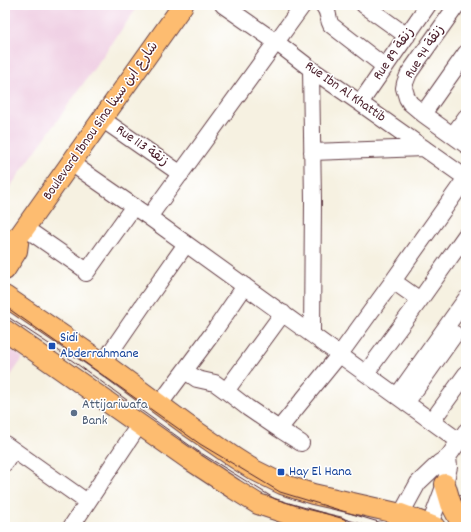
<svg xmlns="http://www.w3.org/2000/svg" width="471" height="532" font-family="Dekko,'Playpen Sans Arabic',sans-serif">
<rect width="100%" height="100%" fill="#fff"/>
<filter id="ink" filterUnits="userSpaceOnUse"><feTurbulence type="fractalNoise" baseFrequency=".025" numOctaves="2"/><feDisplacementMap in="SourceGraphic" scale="8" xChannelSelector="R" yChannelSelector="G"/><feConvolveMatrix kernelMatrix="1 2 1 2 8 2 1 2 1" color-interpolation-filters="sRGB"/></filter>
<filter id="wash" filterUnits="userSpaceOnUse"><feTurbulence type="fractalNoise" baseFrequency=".012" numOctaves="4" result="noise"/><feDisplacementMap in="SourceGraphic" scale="16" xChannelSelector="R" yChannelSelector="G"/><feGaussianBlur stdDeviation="0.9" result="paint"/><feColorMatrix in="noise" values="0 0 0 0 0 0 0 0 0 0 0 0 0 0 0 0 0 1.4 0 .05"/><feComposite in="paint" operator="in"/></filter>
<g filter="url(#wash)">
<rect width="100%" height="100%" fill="#f6f1e1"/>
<path fill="#f0d0e4" d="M 5,5 L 139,5 L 5,194 Z
M 5,345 L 23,358 L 5,384 Z"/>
</g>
<g filter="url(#ink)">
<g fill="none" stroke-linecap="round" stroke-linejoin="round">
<defs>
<path id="minor" d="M 223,5 L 276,42 L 311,69 L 360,103 L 466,178
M 323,5 C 330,13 327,18 331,25 L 384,66
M 364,5 L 407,36
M 457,5 L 409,73 L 405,83 L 404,88 L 407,98 L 410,103 L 423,114 L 466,145
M 311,69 L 313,201 L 312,335
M 360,103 L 428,5
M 423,114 L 466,53
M 102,119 L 181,174
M 453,135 L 466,117
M 312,152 L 424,148
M 71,163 L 149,217 L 459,441
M 149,217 L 303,5
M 25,228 L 87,271
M 86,273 L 134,206
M 393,281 L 420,300
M 103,363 L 143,305 L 186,244
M 185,371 L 197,379 L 215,383 L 226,391 L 248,408 L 279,429 L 301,443
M 366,373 L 420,300 L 466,235
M 226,391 L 283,313
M 397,396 L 466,299
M 406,403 L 455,334
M 159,405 L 212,334 L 245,286
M 432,421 L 466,374
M 279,429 L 340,354 L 393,281 L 466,178
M 5,444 L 87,502
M 5,463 L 13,450
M 71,527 L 139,425
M 395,527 L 401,514 L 418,483 L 439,463 L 448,457 L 466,431
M 429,527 L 445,484 L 449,467 L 448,457"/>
<path id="major" d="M 5,245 L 6,243 L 19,236 L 183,5
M 5,270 L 17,251 L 19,236
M 5,296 L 103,363 L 187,425 L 235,458 L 254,470 L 282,484 L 294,488 L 313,494 L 401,514 L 435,527
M 5,330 L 190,460 L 234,489 L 258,504 L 303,519 L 338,527
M 445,484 L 451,504 L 463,527"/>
</defs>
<use href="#minor" stroke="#643e46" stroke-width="18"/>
<use href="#major" stroke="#643e46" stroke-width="22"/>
<use href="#minor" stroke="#fff" stroke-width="16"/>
<use href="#major" stroke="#fdbc6f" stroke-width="20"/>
<path stroke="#4a1f2b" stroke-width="1" d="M 5,306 L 200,444 L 280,492 L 395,527
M 5,315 L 52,346 L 196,450 L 275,499 L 372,527"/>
</g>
</g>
<g fill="#1a4fb4" stroke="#fff" stroke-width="1.5">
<rect x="48" y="342" width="8" height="8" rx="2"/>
<rect x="277" y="468" width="8" height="8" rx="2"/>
</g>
<circle fill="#5c6f8a" stroke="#fff" stroke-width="1.5" cx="74" cy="413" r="4"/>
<g text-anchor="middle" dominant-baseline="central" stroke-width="3" stroke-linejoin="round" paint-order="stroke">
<g font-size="14" fill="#4a1f2b" stroke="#fff">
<text transform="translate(425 52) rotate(-57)">Rue 94 زنقة</text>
<text transform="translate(394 54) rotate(-55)">Rue 89 زنقة</text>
<text transform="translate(345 92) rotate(35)">Rue Ibn Al Khattib</text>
<text transform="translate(101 121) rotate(-55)">Boulevard Ibnou Sina شارع ابن سينا</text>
<text transform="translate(142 146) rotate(35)">Rue 113 زنقة</text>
</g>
<g font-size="14" fill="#164399" stroke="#fff" text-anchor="start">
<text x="60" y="338">Sidi<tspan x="60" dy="16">Abderrahmane</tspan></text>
<text x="289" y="472">Hay El Hana</text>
</g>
<g font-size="14" fill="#4e5e75" stroke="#fff" text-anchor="start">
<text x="82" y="405">Attijariwafa<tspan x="82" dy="16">Bank</tspan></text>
</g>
</g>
<rect width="471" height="532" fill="none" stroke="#fff" stroke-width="20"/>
</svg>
